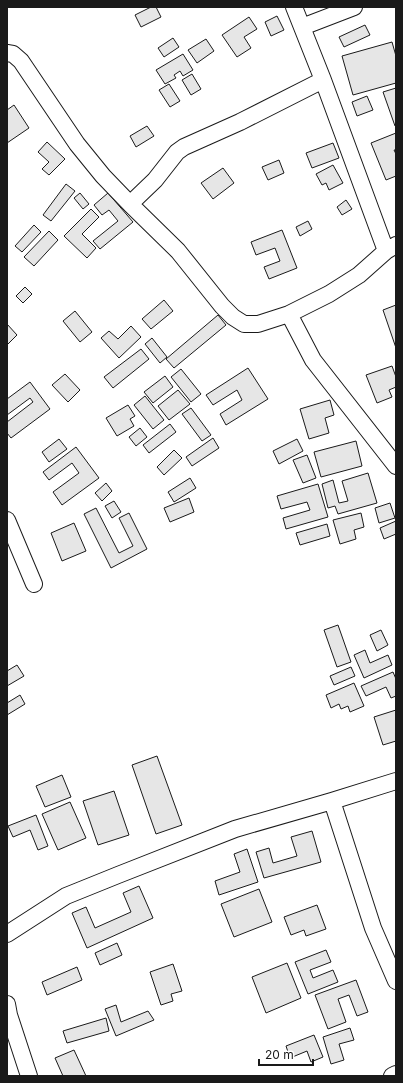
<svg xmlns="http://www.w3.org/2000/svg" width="403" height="1083" font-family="Inter,sans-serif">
<rect width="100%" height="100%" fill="#fff"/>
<path fill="#e6e6e6" stroke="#1a1a1a" d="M 151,7 L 156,7 L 161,17 L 141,27 L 135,15 Z
M 277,16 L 284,30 L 271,36 L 265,22 Z
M 249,17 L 257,29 L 244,37 L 251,48 L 237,57 L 222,35 Z
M 365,25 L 370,35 L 344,47 L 339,37 Z
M 173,38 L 179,47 L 164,57 L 158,48 Z
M 206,39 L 214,51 L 197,63 L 188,50 Z
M 392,42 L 396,56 L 396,83 L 353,95 L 342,56 Z
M 183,54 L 193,70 L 183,76 L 180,71 L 174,75 L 176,78 L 165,84 L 156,70 Z
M 192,74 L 201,89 L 191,95 L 182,80 Z
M 169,84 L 180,101 L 170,107 L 159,90 Z
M 396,88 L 396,125 L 395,126 L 383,92 Z
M 367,96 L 373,110 L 357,116 L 352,102 Z
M 14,105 L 29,128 L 7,143 L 7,110 Z
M 147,126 L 154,136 L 136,147 L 130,136 Z
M 396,133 L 396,150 L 394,150 L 396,154 L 396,176 L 386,180 L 371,143 Z
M 47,142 L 65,159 L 49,175 L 42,169 L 49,162 L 38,152 Z
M 333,143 L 339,158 L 312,168 L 306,153 Z
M 279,160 L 284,173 L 268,180 L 262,167 Z
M 333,165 L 343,183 L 329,190 L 326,183 L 322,185 L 316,174 Z
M 223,168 L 234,183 L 213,199 L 201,183 Z
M 66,184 L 75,191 L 51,221 L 43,215 Z
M 80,193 L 89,204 L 83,209 L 74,198 Z
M 108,193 L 133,222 L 100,249 L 93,241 L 118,221 L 109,210 L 102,215 L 94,205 Z
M 346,200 L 352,209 L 342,215 L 337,207 Z
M 91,209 L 99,217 L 82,234 L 96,248 L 87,258 L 64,236 Z
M 308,221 L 312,229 L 300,236 L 296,227 Z
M 34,225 L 41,232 L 22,252 L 15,246 Z
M 282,230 L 297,268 L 269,279 L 264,267 L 280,261 L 275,248 L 256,255 L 251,242 Z
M 49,231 L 58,240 L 34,266 L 24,257 Z
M 25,287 L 32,294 L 23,303 L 16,296 Z
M 164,300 L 173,311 L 151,329 L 142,319 Z
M 396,305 L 396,348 L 383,310 Z
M 75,311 L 92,332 L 80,342 L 63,321 Z
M 218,315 L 226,325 L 174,368 L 166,359 Z
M 7,324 L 17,335 L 7,345 Z
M 131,326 L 141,337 L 119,358 L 101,338 L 109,331 L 118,339 Z
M 152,338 L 167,357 L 160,363 L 145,344 Z
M 141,349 L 149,359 L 113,388 L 104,377 Z
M 392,366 L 396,377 L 396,387 L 389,390 L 392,397 L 377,403 L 366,375 Z
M 248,368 L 268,399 L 226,425 L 220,414 L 242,400 L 237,390 L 213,405 L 206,395 Z
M 181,369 L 201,394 L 191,402 L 171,377 Z
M 65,374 L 80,390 L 68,402 L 52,385 Z
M 165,376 L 173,387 L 153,403 L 144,392 Z
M 30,382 L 50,409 L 11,438 L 7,433 L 7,422 L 33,402 L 30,398 L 7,415 L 7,399 Z
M 178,390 L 190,404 L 169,420 L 158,406 Z
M 145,396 L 164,420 L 153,429 L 134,405 Z
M 330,400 L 334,415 L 325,418 L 329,433 L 309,439 L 300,409 Z
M 128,405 L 135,416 L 130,419 L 134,426 L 117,436 L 106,418 Z
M 191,408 L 211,435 L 202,441 L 182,414 Z
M 170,424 L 176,432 L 149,453 L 143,445 Z
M 140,428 L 147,437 L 136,446 L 129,437 Z
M 213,438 L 219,448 L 192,466 L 186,457 Z
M 59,439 L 67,449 L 49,462 L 42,452 Z
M 297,439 L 303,451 L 279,464 L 273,451 Z
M 356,441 L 362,466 L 321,477 L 314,452 Z
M 76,447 L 99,478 L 62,505 L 53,492 L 79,473 L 72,463 L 49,480 L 43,472 Z
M 174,450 L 182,458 L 164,475 L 157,467 Z
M 307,455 L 316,478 L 303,483 L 293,460 Z
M 368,473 L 377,503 L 338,514 L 335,506 L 328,508 L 322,484 L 333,480 L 339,503 L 348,501 L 342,481 Z
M 190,478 L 196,488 L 174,502 L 168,492 Z
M 106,483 L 112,491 L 102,501 L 95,493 Z
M 318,484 L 328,517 L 286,529 L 283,518 L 310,510 L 307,502 L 281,509 L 277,496 Z
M 189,498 L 194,512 L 170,522 L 164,508 Z
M 114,501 L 121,512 L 112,518 L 105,506 Z
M 390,503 L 395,518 L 379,523 L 375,508 Z
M 96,508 L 119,553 L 133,546 L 119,518 L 129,513 L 147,549 L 111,568 L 84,514 Z
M 361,513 L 364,527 L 354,530 L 356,539 L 340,544 L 333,520 Z
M 396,521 L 396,534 L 384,539 L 380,528 Z
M 74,523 L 86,551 L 62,561 L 51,533 Z
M 327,524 L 330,536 L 300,545 L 296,533 Z
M 338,625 L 351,662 L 337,667 L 324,630 Z
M 381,630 L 388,645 L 377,651 L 370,635 Z
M 365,650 L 370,663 L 388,655 L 392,665 L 364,678 L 354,655 Z
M 17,665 L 24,676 L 7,686 L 7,671 Z
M 351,667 L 355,676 L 334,685 L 330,676 Z
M 393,672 L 396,679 L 396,696 L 391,698 L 386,687 L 366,696 L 361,686 Z
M 354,683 L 364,706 L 350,712 L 348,706 L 341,709 L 339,704 L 331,708 L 326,695 Z
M 20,695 L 25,704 L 7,715 L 7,703 Z
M 396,710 L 396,741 L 383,745 L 374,717 Z
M 157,756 L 182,825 L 156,834 L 132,765 Z
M 62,775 L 71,797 L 45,807 L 36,786 Z
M 114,791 L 129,835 L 98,845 L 83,801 Z
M 70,802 L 86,838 L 58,850 L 42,814 Z
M 36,815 L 48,846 L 38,850 L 30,830 L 13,837 L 8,826 Z
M 312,831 L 321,862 L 264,878 L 256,852 L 269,848 L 273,863 L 297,856 L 291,837 Z
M 247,849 L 258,882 L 219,895 L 215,881 L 240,872 L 234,854 Z
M 139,886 L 153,918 L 87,948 L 72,913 L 86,907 L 95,928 L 131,912 L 123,893 Z
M 259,889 L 272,922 L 234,937 L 221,904 Z
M 317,905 L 326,929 L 306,936 L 304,930 L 291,935 L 284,917 Z
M 117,943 L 122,955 L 100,965 L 95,953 Z
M 326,950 L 331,962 L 310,970 L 313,978 L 333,970 L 338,982 L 308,994 L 295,962 Z
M 287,963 L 301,998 L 266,1013 L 252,977 Z
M 173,964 L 182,991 L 171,994 L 173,1001 L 161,1005 L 150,972 Z
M 77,967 L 82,980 L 47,995 L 42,982 Z
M 356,980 L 368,1012 L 357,1016 L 349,995 L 338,999 L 346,1022 L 328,1029 L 315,995 Z
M 116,1005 L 121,1022 L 148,1011 L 154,1020 L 116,1036 L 105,1009 Z
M 106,1018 L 109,1031 L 67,1043 L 63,1031 Z
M 350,1028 L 354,1040 L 339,1044 L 344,1060 L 331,1064 L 323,1037 Z
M 314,1035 L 323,1057 L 311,1062 L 307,1051 L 290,1058 L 286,1046 Z
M 74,1050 L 86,1076 L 63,1076 L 55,1058 Z"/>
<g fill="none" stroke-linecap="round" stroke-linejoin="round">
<defs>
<path id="street" d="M 294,7 L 323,80 L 386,251
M 302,27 L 354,7
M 7,53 L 13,54 L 21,61 L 77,144 L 103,176 L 130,204 L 178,251 L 222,306 L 233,317 L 244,324 L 258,324 L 289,314 L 329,294 L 359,275 L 386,251 L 396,245
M 130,204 L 155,180 L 177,152 L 184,147 L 240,122 L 323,80
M 289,314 L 313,360 L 396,466
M 7,520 L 34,584
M 332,801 L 373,928 L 396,981
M 7,934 L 66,896 L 118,875 L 235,829 L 332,801 L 396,781
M 7,1004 L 9,1015 L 29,1076
M 392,1076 L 396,1074"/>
</defs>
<use href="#street" stroke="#1a1a1a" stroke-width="18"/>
<use href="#street" stroke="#fff" stroke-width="16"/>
</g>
<rect width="403" height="1083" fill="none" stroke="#1a1a1a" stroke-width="16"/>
<path d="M259 1059v6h54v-6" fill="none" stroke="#1a1a1a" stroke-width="2"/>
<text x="265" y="1059" font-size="12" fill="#1a1a1a" stroke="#ffffff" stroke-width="3" paint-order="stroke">20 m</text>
</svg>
